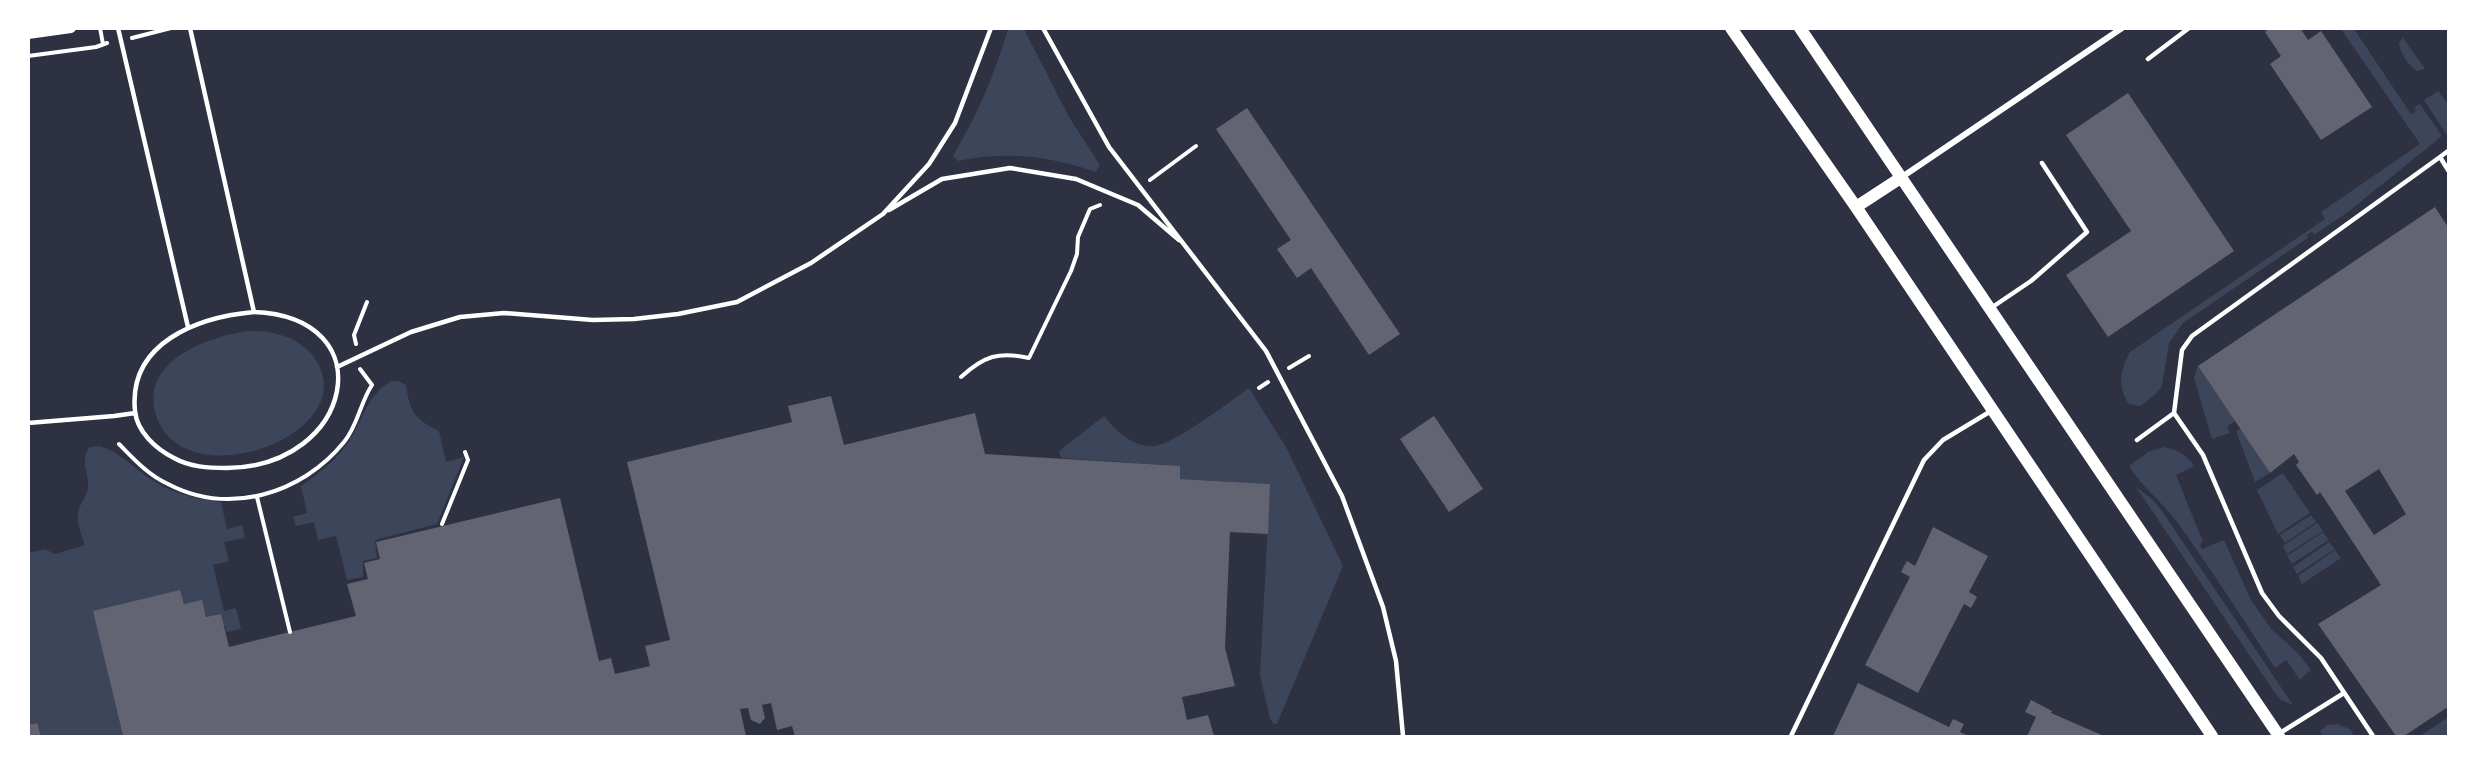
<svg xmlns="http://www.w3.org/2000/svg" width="2477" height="765" font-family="'IBM Plex Serif',serif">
<rect width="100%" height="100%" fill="#2d3142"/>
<path fill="#3c4559" d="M 1008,29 L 1024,29 L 1069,117 L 1100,165 L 1096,172 C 1051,157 1006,150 958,161 L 953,156 C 977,115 995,74 1008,29 Z
M 2341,29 L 2354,29 L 2411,114 L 2416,111 L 2414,107 L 2420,104 L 2442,136 L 2348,212 L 2314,235 L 2312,232 L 2307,235 L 2308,238 L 2183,323 L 2169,343 L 2162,386 L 2155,395 L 2140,406 L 2129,404 C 2117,387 2120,370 2130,352 L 2325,219 L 2321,212 L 2420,144 Z
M 2403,38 L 2424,67 L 2424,69 L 2417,71 C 2409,66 2399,52 2399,42 Z
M 2438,91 L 2448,104 L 2448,132 L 2446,134 L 2424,100 Z
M 248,331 C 271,330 298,336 313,356 C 370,431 188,501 157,418 C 137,363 205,337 248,331 Z
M 2198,366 L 2235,421 L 2227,427 L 2230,433 L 2212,439 L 2194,378 Z
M 391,381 L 398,381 L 406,385 C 410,413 415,419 439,431 L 446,462 L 464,457 L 437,524 L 375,540 L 377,558 L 363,561 L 363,577 L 347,580 L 336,536 L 318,540 L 314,522 L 296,526 L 293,517 L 307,513 L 301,486 C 320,473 336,460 349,441 C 364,418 366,397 391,381 Z
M 1249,388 L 1287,449 L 1343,566 L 1277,724 L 1274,724 L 1270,719 L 1260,675 L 1270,484 L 1180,479 L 1180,466 L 1061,458 L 1059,451 L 1104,416 C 1116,431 1132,447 1154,446 C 1173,445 1231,401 1249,388 Z
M 2241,429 L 2270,473 L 2255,482 L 2236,431 Z
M 100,446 C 119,452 131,465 146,476 C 168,492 194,499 221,502 L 227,529 L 242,525 L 245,538 L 224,542 L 229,561 L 213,565 L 224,611 L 236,608 L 241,629 L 226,632 L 225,626 L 210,629 L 205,611 L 188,615 L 184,601 L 96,622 L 123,736 L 41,736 L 37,723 L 29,725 L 28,553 L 45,549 L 55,554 L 85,545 C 82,536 76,523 78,513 C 79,504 87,497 88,487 C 89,473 79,459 90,447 Z
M 2164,447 C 2178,450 2186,454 2194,466 L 2176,475 L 2203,542 L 2200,544 L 2202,549 L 2224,540 L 2251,600 L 2272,630 L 2297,652 L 2311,670 L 2300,680 L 2286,660 L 2275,668 C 2243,619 2211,569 2177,522 C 2162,502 2142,487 2129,466 L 2148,452 Z
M 2283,473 L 2310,513 L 2278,534 L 2257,490 Z
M 2136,487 L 2152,499 L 2162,511 L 2293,705 L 2281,700 L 2277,696 Z
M 2311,515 L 2316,522 L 2285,543 L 2280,535 Z
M 2317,523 L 2323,531 L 2287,554 L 2283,546 Z
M 2323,532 L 2329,540 L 2292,564 L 2287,556 Z
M 2329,542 L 2335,549 L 2297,574 L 2293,567 Z
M 2335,550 L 2341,558 L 2302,584 L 2298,576 Z
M 2448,717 L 2448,736 L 2420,736 Z
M 2338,724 L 2350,729 L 2354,736 L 2323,736 L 2320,731 L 2327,725 Z"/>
<path fill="#626471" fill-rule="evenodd" d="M 2270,28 L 2300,28 L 2308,40 L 2321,31 L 2372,107 L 2321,140 L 2270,64 L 2281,56 L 2265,32 Z
M 2128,93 L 2234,251 L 2108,337 L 2066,275 L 2131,231 L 2066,135 Z
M 1247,108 L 1400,334 L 1369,355 L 1311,268 L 1297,278 L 1277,249 L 1291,240 L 1216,129 Z
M 2435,207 L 2448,227 L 2448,707 L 2404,736 L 2396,736 L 2318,624 L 2381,585 L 2320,492 L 2317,495 L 2296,465 L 2299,462 L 2294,454 L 2270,473 L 2198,366 ZM 2379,469 L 2406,514 L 2374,535 L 2345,491 Z
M 831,396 L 844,445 L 975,413 L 985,454 L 1180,466 L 1180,479 L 1270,484 L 1268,534 L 1230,532 L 1225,648 L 1235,686 L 1182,697 L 1187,720 L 1208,715 L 1214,736 L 795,736 L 792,726 L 777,730 L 771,703 L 762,705 L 765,718 L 760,724 L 751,720 L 748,708 L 740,709 L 746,736 L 123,736 L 93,611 L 180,590 L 184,604 L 202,600 L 206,617 L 221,614 L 229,647 L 269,637 L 356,616 L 347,584 L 368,579 L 364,563 L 380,559 L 376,542 L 560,498 L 599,661 L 611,658 L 615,674 L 650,666 L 645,646 L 670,640 L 627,462 L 792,422 L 788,406 Z
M 1434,416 L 1483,489 L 1449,512 L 1400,439 Z
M 1933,527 L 1988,556 L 1969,592 L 1977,597 L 1971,608 L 1964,604 L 1918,693 L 1865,665 L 1910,577 L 1901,572 L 1903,568 L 1907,561 L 1915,566 Z
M 1858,683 L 1949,727 L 1953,719 L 1964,724 L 1960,732 L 1969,736 L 1833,736 Z
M 2031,700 L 2052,711 L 2051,713 L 2104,736 L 2027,736 L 2036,717 L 2025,712 Z
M 37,723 L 41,736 L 28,736 L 28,725 Z"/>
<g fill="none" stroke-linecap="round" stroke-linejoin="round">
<path stroke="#fff" stroke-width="4" d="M 100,28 L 103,44
M 132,38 L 171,28
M 28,56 L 96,47 L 107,43
M 1150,180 L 1196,146
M 356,344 L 354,335 L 367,302
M 1289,368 L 1309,356
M 961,377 C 984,356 999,351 1029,358 L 1071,271 L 1077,254 L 1078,237 L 1090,209 L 1100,205
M 1259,388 L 1268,382
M 119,444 C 134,459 148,475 168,484 C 229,516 302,494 344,442 C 358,425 360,403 372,385 L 360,369
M 257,497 L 290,632
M 442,524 L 468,460 L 465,452"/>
<path stroke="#fff" stroke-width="4.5" d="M 118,28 L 188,327
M 190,28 L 254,312
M 1043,28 L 1109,147 L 1266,351 L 1342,496 L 1383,607 L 1396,661 L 1403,736
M 2148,59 L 2189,28
M 2440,157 L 2448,151
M 889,210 L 942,179 L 1010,168 L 1076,179 L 1138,205 L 1179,240
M 1991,308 L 2031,281 L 2087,232 L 2042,163
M 254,312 C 385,317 353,467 227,468 C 208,468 190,467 174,458 C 156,449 137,432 135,411 C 128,342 199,317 254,312 Z
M 337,367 L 411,332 L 460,317 L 504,313 L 593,320 L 634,319 L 678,314 L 737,302 L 811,263 L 883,214 L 929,164 L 955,123 L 991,28
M 2174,413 L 2203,455 L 2262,593 L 2279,616 L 2321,658 L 2373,736
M 28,423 L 114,416 L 135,413
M 2137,440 L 2174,413 L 2182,350 L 2192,336 L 2440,157 L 2448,170
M 2280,733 L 2344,693
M 1791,736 L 1924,460 L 1943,440 L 1991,411"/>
<path stroke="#fff" stroke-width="6" d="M 1902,177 L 2122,28"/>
<path stroke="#fff" stroke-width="10" d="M 28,34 L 71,28"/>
<path stroke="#fff" stroke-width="12" d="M 1731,28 L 1856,207 L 2212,736
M 1800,28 L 2279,736
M 1856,207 L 1902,177"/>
</g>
<rect width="2477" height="765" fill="none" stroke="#ffffff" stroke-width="60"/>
</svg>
